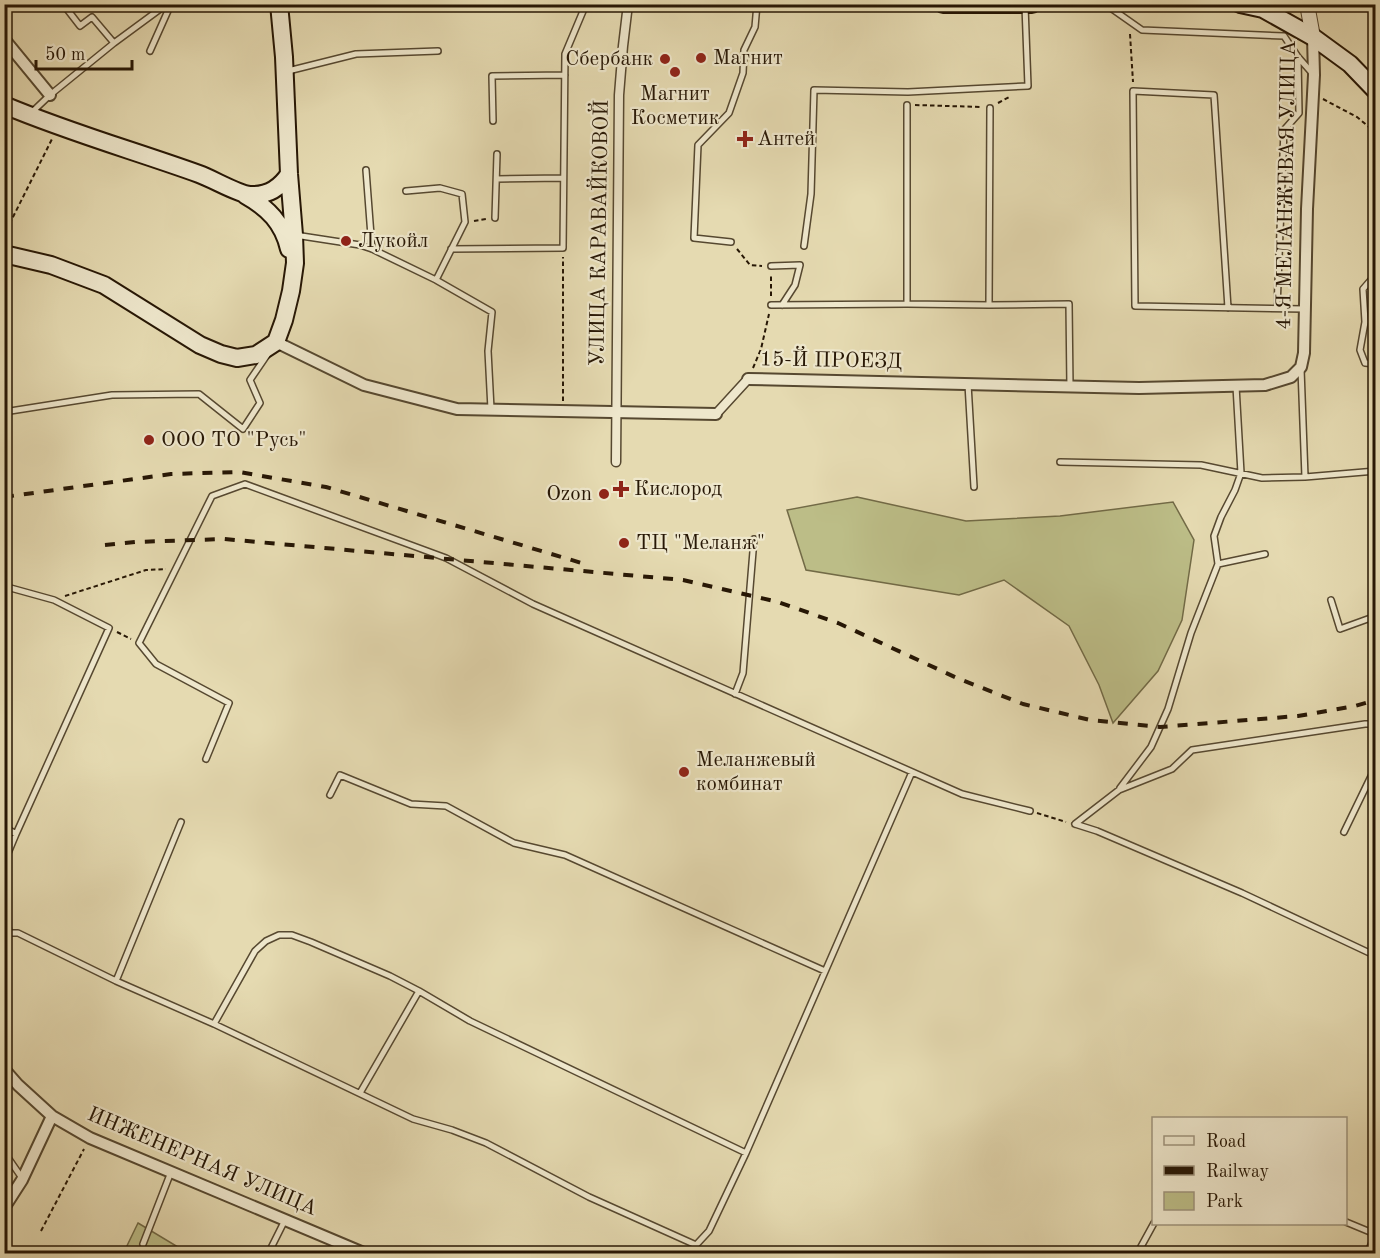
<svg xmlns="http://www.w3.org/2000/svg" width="1380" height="1258" font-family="'Old Standard TT',serif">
<rect width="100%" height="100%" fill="#e5dab1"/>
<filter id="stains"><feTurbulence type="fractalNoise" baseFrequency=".00333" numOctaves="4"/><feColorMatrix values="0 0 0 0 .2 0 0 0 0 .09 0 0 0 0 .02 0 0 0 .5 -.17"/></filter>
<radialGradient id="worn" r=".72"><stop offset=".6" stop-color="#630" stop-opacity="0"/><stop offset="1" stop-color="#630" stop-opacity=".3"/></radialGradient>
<path fill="#bcbd87" stroke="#726a46" stroke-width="1.5" d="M 857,497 L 966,521 L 1060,516 L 1173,502 L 1194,540 L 1182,620 L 1158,671 L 1113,723 L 1099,685 L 1069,626 L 1004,580 L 959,595 L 806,570 L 787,510 Z
M 138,1223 L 188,1253 L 123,1254 Z"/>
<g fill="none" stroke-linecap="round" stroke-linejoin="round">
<defs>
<path id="service" d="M 1105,4 L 1142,30 L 1284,36 L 1298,57 L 1313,74
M 114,43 L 167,4
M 150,51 L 171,4
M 288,71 L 356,54 L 438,51
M 30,114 L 50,95 L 114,43 L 92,17 L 80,26 L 63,4
M 493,121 L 492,76 L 565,75
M 366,170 L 372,249
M 497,179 L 563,178
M 406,191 L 440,188 L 462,194 L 465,222 L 436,280
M 495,218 L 497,154
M 295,235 L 360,245 L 372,249 L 436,280 L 492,312 L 488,351 L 491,409
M 731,242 L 694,238 L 698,145 L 729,113 L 743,73 L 744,50 L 755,27 L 757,4
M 804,246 L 811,194 L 814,90 L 908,92 L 1028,86 L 1025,6
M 451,249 L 563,248 L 565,54 L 586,4
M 771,266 L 800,265 L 795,285 L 782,305
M 1376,274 L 1363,289 L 1365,322 L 1360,350 L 1365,363 L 1376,364
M 907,304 L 907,105
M 771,305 L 907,304 L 989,305 L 1069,304 L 1070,387
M 989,305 L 990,108
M 1228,308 L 1214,95 L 1133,91 L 1135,306 L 1305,309
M 1277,308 L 1284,130 L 1299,113 L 1298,57
M 1301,369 L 1305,477 L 1376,471
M 968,384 L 974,487
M 4,412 L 112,395 L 199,394 L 243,429 L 260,403 L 250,380 L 267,355
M 1060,462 L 1201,465 L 1262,478 L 1305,477
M 1218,564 L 1214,536 L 1221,517 L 1235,490 L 1241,473 L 1236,386
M 1376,574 L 1374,582 L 1376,584
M 4,588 L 7,587 L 54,600 L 109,628 L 16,834 L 4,827
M 1331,600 L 1340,629 L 1376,616
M 735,694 L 743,673 L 754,539
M 206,759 L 229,703 L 156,664 L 139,643 L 212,496 L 245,484 L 446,558 L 533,604 L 962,794 L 1030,811
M 1120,788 L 1151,747 L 1168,709 L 1191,633 L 1218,564 L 1265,554
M 330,795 L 340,775 L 411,804 L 446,806 L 514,843 L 565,855 L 825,971
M 1075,824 L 1097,831 L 1242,893 L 1376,956
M 1075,824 L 1119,790 L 1172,769 L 1192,750 L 1365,724 L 1376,724
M 1344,832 L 1376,766
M 4,933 L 18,933 L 116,981 L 214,1024 L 413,1119 L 452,1130 L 486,1143 L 589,1197 L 696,1245 L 709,1231 L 746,1153 L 912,772
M 9,933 L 7,921 L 5,885 L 6,858 L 16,834
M 116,981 L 181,822
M 419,991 L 470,1021 L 746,1153
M 214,1024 L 255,951 L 266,941 L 279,935 L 292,935 L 311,942 L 390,976 L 419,991 L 360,1093
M 4,1152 L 22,1178
M 1346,1222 L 1375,1234
M 143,1244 L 171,1172
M 268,1254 L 285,1220
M 1137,1254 L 1154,1223
M 1367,1254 L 1376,1233"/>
<path id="pedestrian" d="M 716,414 L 748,379
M 616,462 L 619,95 L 623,46 L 628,4"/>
<path id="minor" d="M 4,39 L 50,95
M 276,342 L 364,385 L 457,409 L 716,414
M 748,379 L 1139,388 L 1265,385 L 1291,377 L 1301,367 L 1304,353 L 1307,209 L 1314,75 L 1313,37
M 4,1069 L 18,1085 L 52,1116 L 90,1138 L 366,1254
M 4,1208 L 22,1180 L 52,1116"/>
<path id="tertiary" d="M 1307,4 L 1313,37"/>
<path id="secondary" d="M 943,4 L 1032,4
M 1240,4 L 1263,9 L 1313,37 L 1350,64 L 1376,91
M 4,105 C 68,132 135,151 199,174 C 213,179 238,194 250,195 C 267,196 280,188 289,174
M 245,195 C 268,208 283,223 289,249
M 4,254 L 51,265 L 104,285 L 200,345 L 221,354 L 237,358 L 256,355 L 276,342 L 284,320 L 291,291 L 295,263 L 294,235 L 289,174 L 284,57 L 279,4"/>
</defs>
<use href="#service" stroke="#564830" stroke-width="8"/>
<use href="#pedestrian" stroke="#564830" stroke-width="11"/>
<use href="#minor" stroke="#564830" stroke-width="14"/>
<use href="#tertiary" stroke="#564830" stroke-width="16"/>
<use href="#secondary" stroke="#271705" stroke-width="20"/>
<path stroke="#271705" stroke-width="2" stroke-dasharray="4.5 3" stroke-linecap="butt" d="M 1130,34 L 1133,82
M 1323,99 L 1357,117 L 1376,133
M 998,103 L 1011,96
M 915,105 L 981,107
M 474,221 L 486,219
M 4,229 L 9,225 L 52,139
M 737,249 L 750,265 L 762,266
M 771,296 L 771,275
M 753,368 L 761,349 L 769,314
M 563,401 L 563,257
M 65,596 L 146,570 L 166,569
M 117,632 L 131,639
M 1037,813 L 1066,822
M 41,1231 L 84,1149"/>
<use href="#service" stroke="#eee7cc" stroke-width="5"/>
<use href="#pedestrian" stroke="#eee7cc" stroke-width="8"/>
<use href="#minor" stroke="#eee7cc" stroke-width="10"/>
<use href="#tertiary" stroke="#eee7cc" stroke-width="14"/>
<use href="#secondary" stroke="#eee7cc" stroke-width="16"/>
<path stroke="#271705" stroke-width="4" stroke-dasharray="10 10" stroke-linecap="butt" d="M 4,497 L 171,474 L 239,472 L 326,487 L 585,564
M 105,545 L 136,542 L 224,539 L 683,580 L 778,602 L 838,623 L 957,678 L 1023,704 L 1090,720 L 1160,727 L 1298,716 L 1355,706 L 1376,700"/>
</g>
<g fill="#8f2418" stroke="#eee7cc" stroke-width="2">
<circle cx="701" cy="58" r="6"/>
<circle cx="665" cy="59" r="6"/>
<circle cx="675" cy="72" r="6"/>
<path d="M742 130h6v6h6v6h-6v6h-6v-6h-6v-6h6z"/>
<circle cx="346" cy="241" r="6"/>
<circle cx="149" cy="440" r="6"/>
<path d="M618 480h6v6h6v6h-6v6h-6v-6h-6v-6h6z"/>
<circle cx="604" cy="494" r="6"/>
<circle cx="624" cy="543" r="6"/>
<circle cx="684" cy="772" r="6"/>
</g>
<g text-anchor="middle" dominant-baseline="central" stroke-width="4.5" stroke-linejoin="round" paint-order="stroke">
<g font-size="21" fill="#271705" stroke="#eee7cc" text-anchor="start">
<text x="713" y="58">Магнит</text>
<text x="653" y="59" text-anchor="end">Сбербанк</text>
<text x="675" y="94" text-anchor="middle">Магнит<tspan x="675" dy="24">Косметик</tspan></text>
<text x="757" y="139">Антей</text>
<text x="358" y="241">Лукойл</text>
<text x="161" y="440">ООО ТО "Русь"</text>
<text x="634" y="489">Кислород</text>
<text x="592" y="494" text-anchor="end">Ozon</text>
<text x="636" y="543">ТЦ "Меланж"</text>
<text x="696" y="760">Меланжевый<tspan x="696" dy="24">комбинат</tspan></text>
</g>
<g font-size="21" fill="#271705" stroke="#eee7cc">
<text transform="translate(1287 185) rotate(-89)">4-Я МЕЛАНЖЕВАЯ УЛИЦА</text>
<text transform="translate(600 233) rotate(-89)">УЛИЦА КАРАВАЙКОВОЙ</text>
<text transform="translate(831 361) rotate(1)">15-Й ПРОЕЗД</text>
<text transform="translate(202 1162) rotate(23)">ИНЖЕНЕРНАЯ УЛИЦА</text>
</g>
</g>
<rect width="1380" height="1258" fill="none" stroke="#e5dab1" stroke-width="24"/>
<rect x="6" y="6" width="1368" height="1246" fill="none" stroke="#271705" stroke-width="3"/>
<rect x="12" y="12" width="1356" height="1234" fill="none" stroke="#271705" stroke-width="1.5"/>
<rect x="1152" y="1117" width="195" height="108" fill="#eee7cc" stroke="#9e947c" stroke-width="1.5"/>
<rect x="1164" y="1136" width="30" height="9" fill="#eee7cc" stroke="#9e947c" stroke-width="1.5"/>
<text x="1206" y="1147" font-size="18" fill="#271705">Road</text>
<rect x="1164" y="1166" width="30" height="9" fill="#271705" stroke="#9e947c" stroke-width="1.5"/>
<text x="1206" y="1177" font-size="18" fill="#271705">Railway</text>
<rect x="1164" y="1192" width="30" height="18" fill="#bcbd87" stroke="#9e947c" stroke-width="1.5"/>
<text x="1206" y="1207" font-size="18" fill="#271705">Park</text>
<path d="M36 60v9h96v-9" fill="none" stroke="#271705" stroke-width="3"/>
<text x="45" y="60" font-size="18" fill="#271705" stroke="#eee7cc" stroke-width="4.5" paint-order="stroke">50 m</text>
<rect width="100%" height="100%" filter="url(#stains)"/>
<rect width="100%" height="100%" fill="url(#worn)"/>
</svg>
